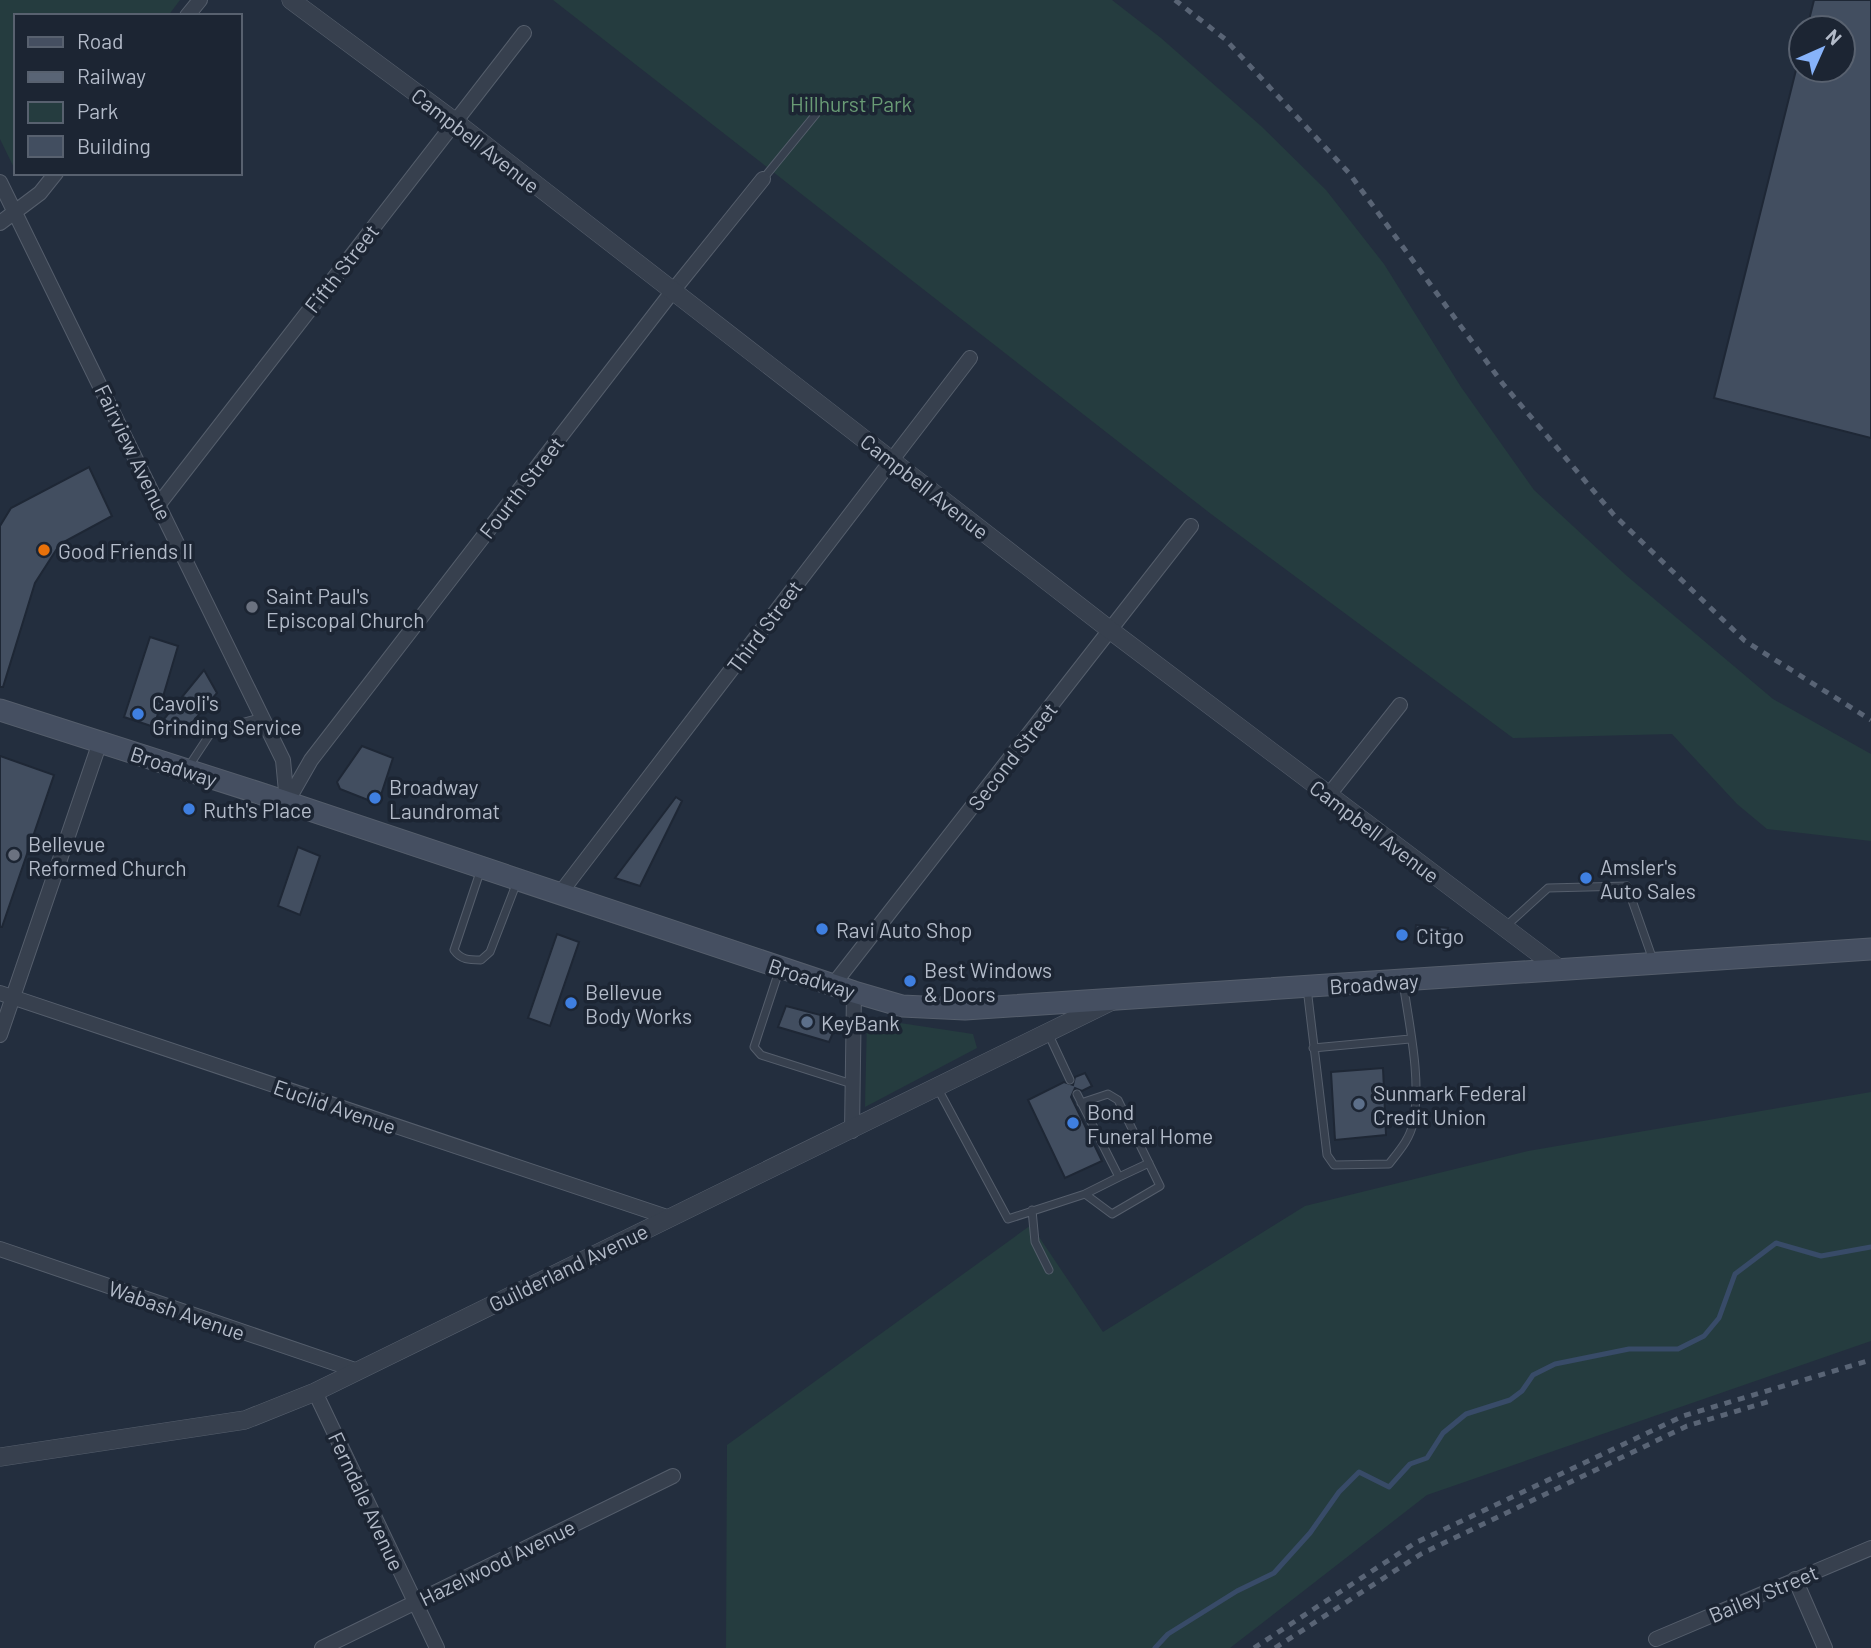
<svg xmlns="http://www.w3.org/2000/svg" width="1871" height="1648" font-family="Barlow,sans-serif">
<rect width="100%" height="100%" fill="#232e3e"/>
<path fill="#253c3f" d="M 0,0 L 180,0 L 168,16 L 16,16 L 16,172 L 0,139 Z
M 553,0 L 1112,0 L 1161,38 L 1261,126 L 1326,190 L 1384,264 L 1461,387 L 1534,490 L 1627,576 L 1773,699 L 1871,754 L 1871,841 L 1767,829 L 1737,804 L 1672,734 L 1513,738 L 1211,514 Z
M 867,1018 L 973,1034 L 977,1048 L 865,1107 Z
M 1871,1092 L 1871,1341 L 1427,1495 L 1230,1648 L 726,1648 L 727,1445 L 1031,1225 L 1103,1332 L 1305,1206 L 1528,1151 Z"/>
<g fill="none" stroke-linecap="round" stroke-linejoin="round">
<path stroke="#384b68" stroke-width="5" d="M 1155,1648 L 1168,1634 L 1237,1591 L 1274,1573 L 1310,1533 L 1339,1492 L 1359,1472 L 1389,1487 L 1410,1464 L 1427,1458 L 1443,1433 L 1466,1414 L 1510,1400 L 1522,1391 L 1533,1375 L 1555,1364 L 1629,1349 L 1678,1349 L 1704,1336 L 1719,1318 L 1735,1274 L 1776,1243 L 1821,1256 L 1871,1247"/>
</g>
<path fill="#424e60" stroke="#1e2735" stroke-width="2" d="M 1814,0 L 1871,0 L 1871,438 L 1714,398 L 1796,70 L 1843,70 L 1843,28 L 1807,28 Z
M 89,467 L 112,516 L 60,544 L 35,583 L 3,687 L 0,687 L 0,526 L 11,508 Z
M 150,637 L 178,646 L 154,727 L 124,717 Z
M 204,670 L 217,693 L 182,735 L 164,719 Z
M 362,746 L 393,758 L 378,804 L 340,789 L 337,782 Z
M 0,756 L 54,775 L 2,927 L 0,927 Z
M 676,797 L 682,801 L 640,886 L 615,878 Z
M 298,847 L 320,856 L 300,915 L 278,906 Z
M 1416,925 L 1448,928 L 1446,946 L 1414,943 Z
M 557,934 L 579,942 L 550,1026 L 528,1018 Z
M 786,1006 L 832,1018 L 836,1026 L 829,1042 L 778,1027 Z
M 1383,1068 L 1386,1135 L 1335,1140 L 1331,1072 Z
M 1085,1073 L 1092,1086 L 1082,1091 L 1075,1088 L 1071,1097 L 1102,1161 L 1065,1178 L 1028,1100 L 1064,1082 L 1073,1085 L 1075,1077 Z"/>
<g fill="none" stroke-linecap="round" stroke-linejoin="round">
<defs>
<path id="service" d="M 763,179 L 816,114
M 189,766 L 212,731 L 263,717
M 481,869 L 454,950 C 461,960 469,960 481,960 L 490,952 L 517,882
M 1505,927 L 1548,888 L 1627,886 L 1653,960
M 780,968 L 754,1047 L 761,1055 L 852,1084
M 1307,988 L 1327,1155 L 1334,1165 L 1389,1164 C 1399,1151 1410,1139 1413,1123 C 1422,1082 1409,1024 1403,982
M 1048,1033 L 1070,1080
M 1313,1048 L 1410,1039
M 938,1089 L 1008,1219 L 1085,1194 L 1119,1177 L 1077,1094
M 1081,1103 L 1108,1094 L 1118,1100 L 1160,1186 L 1112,1214 L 1085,1194
M 1119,1177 L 1149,1163
M 1032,1210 L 1035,1242 L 1049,1270"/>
<path id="minor" d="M 187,16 L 200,0
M 0,182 L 283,760 L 287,802
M 0,223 L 40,193 L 56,173
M 159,504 L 524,33
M 1328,796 L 1400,705
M 287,802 L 311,760 L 672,292 L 763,179
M 558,896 L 970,358
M 833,985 L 1191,526
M 0,993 L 670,1218
M 0,1035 L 100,742
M 852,1131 L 854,992
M 0,1249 L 355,1370
M 315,1392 L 437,1648
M 1795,1579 L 1825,1648
M 1656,1639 L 1871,1548
M 322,1648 L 673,1476"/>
<path id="tertiary" d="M 291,0 L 454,121 L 1110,630 L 1561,970
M 0,1457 L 245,1420 L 315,1392 L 1112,1001"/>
<path id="secondary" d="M 0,710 L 262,794 L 854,992 L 902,1006 L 965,1009 L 1871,949"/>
</defs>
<use href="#service" stroke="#555e6c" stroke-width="9"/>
<use href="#minor" stroke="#555e6c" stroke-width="16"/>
<use href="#tertiary" stroke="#555e6c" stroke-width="19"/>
<use href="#secondary" stroke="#555e6c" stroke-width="23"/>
<use href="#service" stroke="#37404e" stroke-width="7"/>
<use href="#minor" stroke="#37404e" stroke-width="14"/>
<use href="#tertiary" stroke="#37404e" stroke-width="18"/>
<use href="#secondary" stroke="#454f61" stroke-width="21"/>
<path stroke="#596475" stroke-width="5" stroke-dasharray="7 7" stroke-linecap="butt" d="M 1175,0 L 1225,39 L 1349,173 L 1503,384 L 1614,515 L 1745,641 L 1871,720
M 1254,1648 L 1415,1543 L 1683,1416 L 1871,1360
M 1275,1648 L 1421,1554 L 1687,1426 L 1774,1400"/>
</g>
<circle fill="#e8710a" stroke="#1c2533" stroke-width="2.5" cx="44" cy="550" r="7"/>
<g fill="#6b7280" stroke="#1c2533" stroke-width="2.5">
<circle cx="252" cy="607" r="7"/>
<circle cx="14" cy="855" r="7"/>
</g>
<g fill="#3f7fe0" stroke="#1c2533" stroke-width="2.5">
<circle cx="138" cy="714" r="7"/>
<circle cx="375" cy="798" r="7"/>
<circle cx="189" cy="809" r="7"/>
<circle cx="1586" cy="878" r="7"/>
<circle cx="822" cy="929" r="7"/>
<circle cx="1402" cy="935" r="7"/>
<circle cx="910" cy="981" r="7"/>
<circle cx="571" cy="1003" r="7"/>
<circle cx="1073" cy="1123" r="7"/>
</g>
<g fill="#5c6f8a" stroke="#1c2533" stroke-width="2.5">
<circle cx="807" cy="1022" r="7"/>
<circle cx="1359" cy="1104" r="7"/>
</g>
<g text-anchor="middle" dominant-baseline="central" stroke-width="7" stroke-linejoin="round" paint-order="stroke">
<g font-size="21" fill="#699b75" stroke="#1c2533">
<text x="851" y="103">Hillhurst Park</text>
</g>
<g font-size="21" fill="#b3bbc9" stroke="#1c2533">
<text transform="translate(476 140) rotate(38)">Campbell Avenue</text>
<text transform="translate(341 268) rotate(-52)">Fifth Street</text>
<text transform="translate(134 452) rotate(64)">Fairview Avenue</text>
<text transform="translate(925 486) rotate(38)">Campbell Avenue</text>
<text transform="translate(521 487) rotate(-52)">Fourth Street</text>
<text transform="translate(764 626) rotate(-53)">Third Street</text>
<text transform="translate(1012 756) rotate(-52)">Second Street</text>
<text transform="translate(174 766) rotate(18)">Broadway</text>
<text transform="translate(1375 831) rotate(37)">Campbell Avenue</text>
<text transform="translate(812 978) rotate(18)">Broadway</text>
<text transform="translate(1374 983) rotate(-4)">Broadway</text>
<text transform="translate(335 1106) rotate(19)">Euclid Avenue</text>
<text transform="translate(568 1267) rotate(-26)">Guilderland Avenue</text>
<text transform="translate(177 1310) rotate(19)">Wabash Avenue</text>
<text transform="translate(367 1501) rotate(65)">Ferndale Avenue</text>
<text transform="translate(497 1562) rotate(-26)">Hazelwood Avenue</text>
<text transform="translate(1763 1593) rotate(-23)">Bailey Street</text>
</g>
<g font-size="21" fill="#b3bbc9" stroke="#1c2533" text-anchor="start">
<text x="58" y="550">Good Friends II</text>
<text x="266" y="595">Saint Paul's<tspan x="266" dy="24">Episcopal Church</tspan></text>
<text x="152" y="702">Cavoli's<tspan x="152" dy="24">Grinding Service</tspan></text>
<text x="389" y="786">Broadway<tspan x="389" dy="24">Laundromat</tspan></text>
<text x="203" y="809">Ruth's Place</text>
<text x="28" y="843">Bellevue<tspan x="28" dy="24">Reformed Church</tspan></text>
<text x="1600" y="866">Amsler's<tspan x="1600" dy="24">Auto Sales</tspan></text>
<text x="836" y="929">Ravi Auto Shop</text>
<text x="1416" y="935">Citgo</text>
<text x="924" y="969">Best Windows<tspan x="924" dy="24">&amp; Doors</tspan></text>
<text x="585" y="991">Bellevue<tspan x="585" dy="24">Body Works</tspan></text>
<text x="821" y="1022">KeyBank</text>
<text x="1373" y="1092">Sunmark Federal<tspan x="1373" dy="24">Credit Union</tspan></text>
<text x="1087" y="1111">Bond<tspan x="1087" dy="24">Funeral Home</tspan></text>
</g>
</g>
<rect x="14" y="14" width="228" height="161" fill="#1c2533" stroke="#58616f" stroke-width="2"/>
<rect x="28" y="37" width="35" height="10" fill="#454f61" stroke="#58616f" stroke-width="2"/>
<text x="77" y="49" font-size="21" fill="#b3bbc9">Road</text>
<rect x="28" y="72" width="35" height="10" fill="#596475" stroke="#58616f" stroke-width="2"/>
<text x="77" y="84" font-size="21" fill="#b3bbc9">Railway</text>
<rect x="28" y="102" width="35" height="21" fill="#253c3f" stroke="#58616f" stroke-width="2"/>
<text x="77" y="119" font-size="21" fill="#b3bbc9">Park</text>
<rect x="28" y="136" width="35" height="21" fill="#424e60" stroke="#58616f" stroke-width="2"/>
<text x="77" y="154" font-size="21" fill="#b3bbc9">Building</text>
<g transform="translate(1822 49) rotate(45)"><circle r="33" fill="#1c2533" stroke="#58616f" stroke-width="2"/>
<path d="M0-5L12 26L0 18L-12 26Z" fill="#87b3fa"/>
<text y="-10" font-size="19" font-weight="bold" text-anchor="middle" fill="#b3bbc9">N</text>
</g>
</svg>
